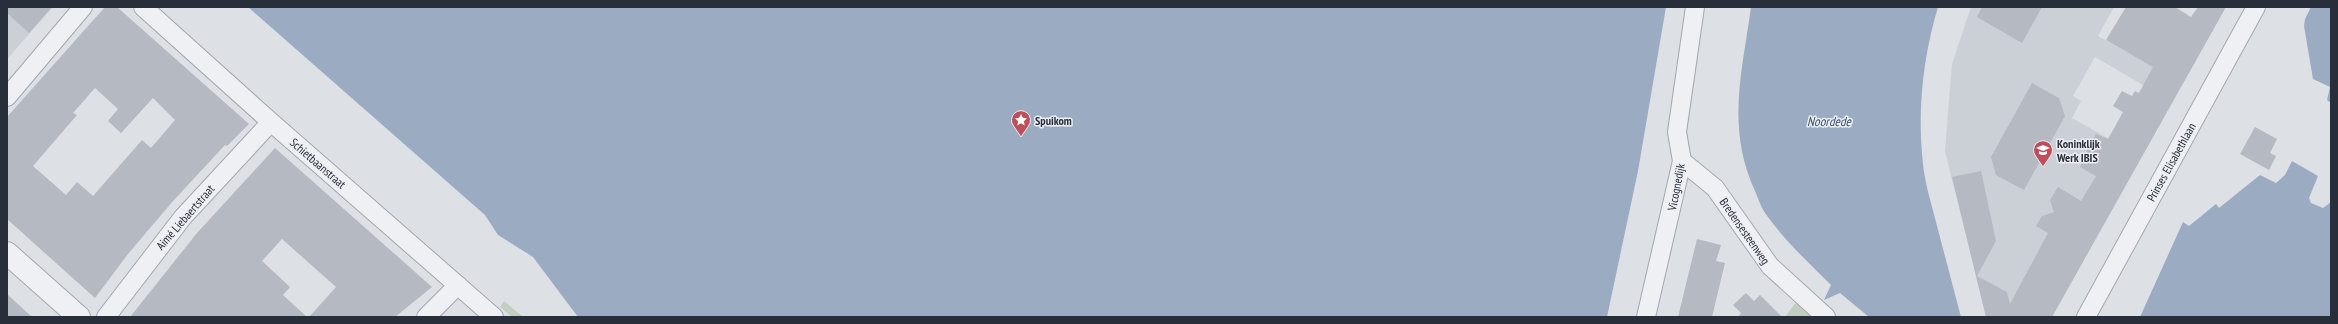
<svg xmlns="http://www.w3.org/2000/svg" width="2338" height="324" font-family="'PT Sans Narrow',sans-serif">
<rect width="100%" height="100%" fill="#dde0e5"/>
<path fill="#cbcfd6" d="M 7,7 L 53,7 L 7,59 Z
M 1971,7 L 2114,7 L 2098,36 L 2183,83 L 2155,92 L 2095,57 L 2073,96 L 2081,101 L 2072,118 L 2141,157 L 2052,317 L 1986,317 L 1945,151 L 1952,64 Z"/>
<path fill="#c2cebf" d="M 504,301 L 523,317 L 512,317 L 500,307 Z
M 1797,301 L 1814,317 L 1785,317 Z"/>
<path fill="#9bacc2" d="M 248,7 L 1666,7 L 1638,171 L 1607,317 L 578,317 L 533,257 L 498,235 L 485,215 Z
M 1751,7 L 1938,7 C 1923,57 1917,111 1923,164 C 1925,185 1932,205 1937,226 C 1945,256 1953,287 1961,317 L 1869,317 L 1840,293 L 1824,300 L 1831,285 C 1808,262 1784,240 1765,213 C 1761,207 1758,198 1755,191 C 1726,128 1742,73 1751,7 Z
M 2311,7 L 2331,7 L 2331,103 L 2327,100 L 2330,87 L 2313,79 L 2304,26 L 2305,19 Z
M 2292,161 L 2318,176 L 2309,198 L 2311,203 L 2323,208 L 2331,202 L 2331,317 L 2140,317 L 2183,222 L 2189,226 L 2216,204 L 2219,208 L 2260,175 L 2276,183 L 2285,175 Z"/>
<path fill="#b5b9c1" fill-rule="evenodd" d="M 7,7 L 52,7 L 29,33 L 7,13 Z
M 105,7 L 117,7 L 249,124 L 227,146 L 225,145 L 173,201 L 128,254 L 95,298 L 7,219 L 7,117 ZM 95,88 L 118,109 L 108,121 L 121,133 L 153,98 L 175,120 L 151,148 L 142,140 L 93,196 L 77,182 L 66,195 L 33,166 L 77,115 L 73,113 Z
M 1982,7 L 2042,7 L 2022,43 L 1977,17 Z
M 2126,7 L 2175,7 L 2191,17 L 2198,7 L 2226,7 L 2052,317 L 1986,317 L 1952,177 L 1981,171 L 1996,241 L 1977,276 L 2007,292 L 2010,304 L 2048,233 L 2036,226 L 2042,216 L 2054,212 L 2050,200 L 2058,187 L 2081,201 L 2096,176 L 2080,167 L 2086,152 L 2096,134 L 2108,139 L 2123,112 L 2113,106 L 2122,91 L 2132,96 L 2135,91 L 2139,93 L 2153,67 L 2106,40 Z
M 2032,83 L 2059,98 L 2065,116 L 2024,190 L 1996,175 L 1991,157 Z
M 2255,127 L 2277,139 L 2270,153 L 2276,156 L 2269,170 L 2240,154 Z
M 275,148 L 432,287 L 395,317 L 309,317 L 336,287 L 282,239 L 262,261 L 290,287 L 283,295 L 307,317 L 130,317 L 197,233 Z
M 1697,239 L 1721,245 L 1716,261 L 1725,263 L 1712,317 L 1678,317 Z
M 1746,293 L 1754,301 L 1760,295 L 1782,317 L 1738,317 L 1741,313 L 1733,305 Z
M 7,294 L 32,317 L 7,317 Z"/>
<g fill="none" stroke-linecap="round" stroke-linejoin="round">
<defs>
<path id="minor" d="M 143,7 L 271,122 L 494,317
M 7,97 L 83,7
M 1682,161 L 1715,188 L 1770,266 L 1826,317
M 106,317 L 183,217 L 271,122
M 426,317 L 458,285
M 1646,317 L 1682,161 L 1677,132 L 1695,7
M 2086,317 L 2256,7"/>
<path id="tertiary" d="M 7,253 L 79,317"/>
</defs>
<use href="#minor" stroke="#a3a7ae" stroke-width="20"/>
<use href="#tertiary" stroke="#a3a7ae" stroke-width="24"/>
<use href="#minor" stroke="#eff0f4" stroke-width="18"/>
<use href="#tertiary" stroke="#eff0f4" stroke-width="22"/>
</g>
<defs>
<symbol id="sight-pin" viewBox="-11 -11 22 30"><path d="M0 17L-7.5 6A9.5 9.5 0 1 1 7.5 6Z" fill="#be4e59" stroke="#eceff3"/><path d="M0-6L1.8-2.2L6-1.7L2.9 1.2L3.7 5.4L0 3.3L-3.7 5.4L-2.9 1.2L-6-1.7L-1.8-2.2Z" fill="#fff"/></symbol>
<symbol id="school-pin" viewBox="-11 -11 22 30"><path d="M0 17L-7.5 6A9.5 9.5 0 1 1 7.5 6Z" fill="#be4e59" stroke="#eceff3"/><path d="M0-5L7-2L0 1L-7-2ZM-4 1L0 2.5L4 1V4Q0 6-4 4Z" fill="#fff"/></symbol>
</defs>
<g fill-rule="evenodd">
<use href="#sight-pin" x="1010" y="109" width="22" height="30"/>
<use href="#school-pin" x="2032" y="139" width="22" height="30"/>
</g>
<g text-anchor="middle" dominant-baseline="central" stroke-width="3" stroke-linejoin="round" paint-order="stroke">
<g font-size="12" font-weight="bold" fill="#282e3a" stroke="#eceff3" text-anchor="start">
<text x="1035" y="120">Spuikom</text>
<text x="2057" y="143">Koninklijk<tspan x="2057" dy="14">Werk IBIS</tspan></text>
</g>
<g font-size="12" fill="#282e3a" stroke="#eceff3">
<text transform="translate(2171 162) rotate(-61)">Prinses Elisabethlaan</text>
<text transform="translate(318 163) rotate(41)">Schietbaanstraat</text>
<text transform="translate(1676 187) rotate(-79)">Vicognedijk</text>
<text transform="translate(185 217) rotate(-49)">Aimé Liebaertstraat</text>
<text transform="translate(1745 231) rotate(55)">Bredensesteenweg</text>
</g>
<g font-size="13" font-style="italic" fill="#374b69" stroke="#eceff3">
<text x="1829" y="121">Noordede</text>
</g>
</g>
<rect width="2338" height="324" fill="none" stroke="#282e3a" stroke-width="16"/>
</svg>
